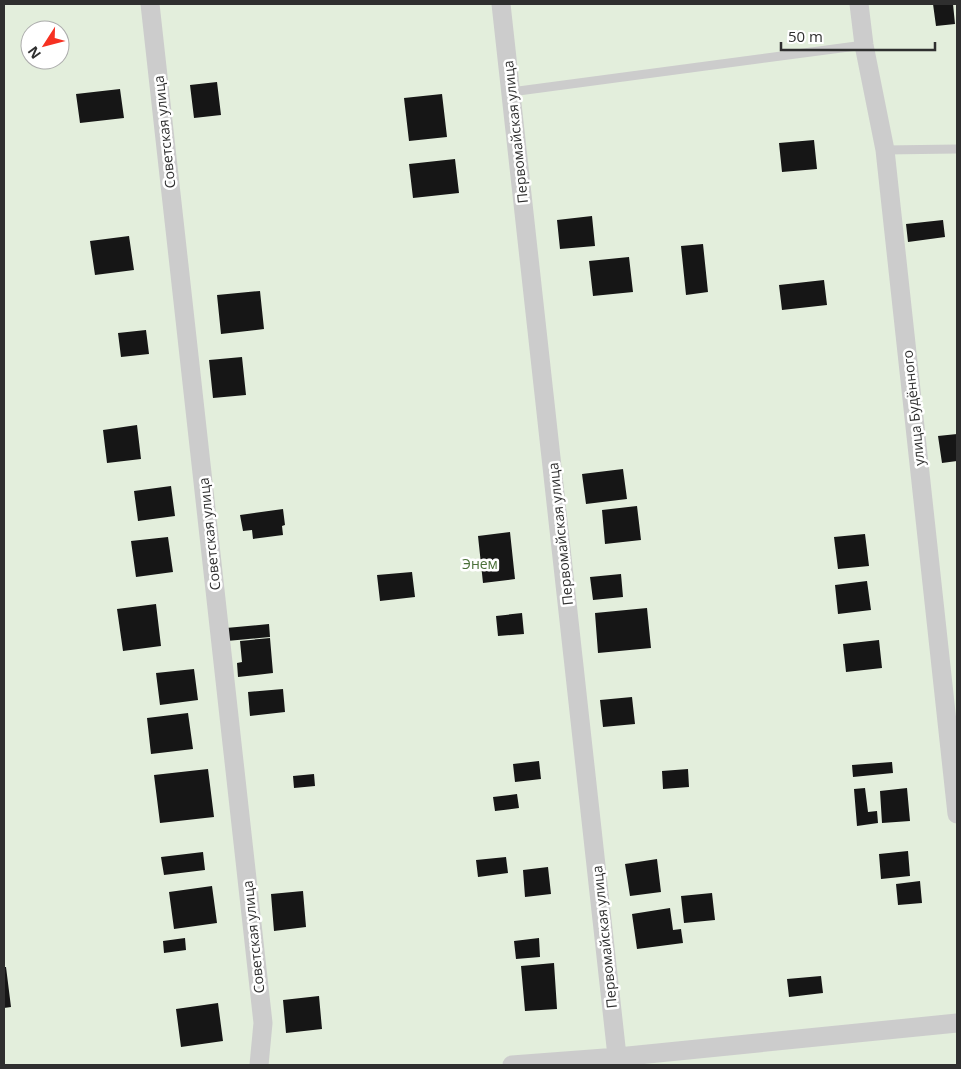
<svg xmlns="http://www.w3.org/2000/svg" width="961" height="1069" font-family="'Open Sans',sans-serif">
<rect width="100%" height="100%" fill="#fff"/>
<path fill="#e3eedc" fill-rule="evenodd" d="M 4,4 L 957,4 L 957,1065 L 4,1065 ZM 30,30 L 60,30 L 60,60 L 30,60 Z"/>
<path fill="#161616" d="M 933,4 L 953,4 L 955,24 L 936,26 Z
M 217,82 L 221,115 L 194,118 L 190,85 Z
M 120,89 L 124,118 L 80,123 L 76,94 Z
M 442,94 L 447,137 L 409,141 L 404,98 Z
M 814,140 L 817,169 L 782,172 L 779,143 Z
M 455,159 L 459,193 L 413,198 L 409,164 Z
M 592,216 L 595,246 L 560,249 L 557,220 Z
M 943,220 L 945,237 L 908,242 L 906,224 Z
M 129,236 L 134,270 L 95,275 L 90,241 Z
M 703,244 L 708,292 L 686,295 L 681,246 Z
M 629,257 L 633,292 L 593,296 L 589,261 Z
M 824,280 L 827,305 L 782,310 L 779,285 Z
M 260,291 L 264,329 L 221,334 L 217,295 Z
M 146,330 L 149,354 L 121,357 L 118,333 Z
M 242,357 L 246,395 L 213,398 L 209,360 Z
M 137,425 L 141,459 L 107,463 L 103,430 Z
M 957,434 L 957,461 L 942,463 L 938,436 Z
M 623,469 L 627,499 L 586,504 L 582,474 Z
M 171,486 L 175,516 L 138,521 L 134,491 Z
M 637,506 L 641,540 L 605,544 L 602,510 Z
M 283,509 L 285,525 L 282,526 L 283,535 L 253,539 L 252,530 L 243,531 L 240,515 Z
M 510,532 L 515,579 L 483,583 L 478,536 Z
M 865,534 L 869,566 L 838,569 L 834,537 Z
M 168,537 L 173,572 L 136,577 L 131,541 Z
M 412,572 L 415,597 L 380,601 L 377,575 Z
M 621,574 L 623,597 L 593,600 L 590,577 Z
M 867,581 L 871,610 L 838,614 L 835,585 Z
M 156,604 L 161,646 L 123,651 L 117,609 Z
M 647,608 L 651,648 L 598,653 L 595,613 Z
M 522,613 L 524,634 L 498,636 L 496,616 Z
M 269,624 L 270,637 L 227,641 L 226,628 Z
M 270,638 L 273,673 L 238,677 L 237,663 L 242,662 L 240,641 Z
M 879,640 L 882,668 L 846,672 L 843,644 Z
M 194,669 L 198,700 L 160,705 L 156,673 Z
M 283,689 L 285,712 L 250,716 L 248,692 Z
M 632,697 L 635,724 L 603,727 L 600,700 Z
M 188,713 L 193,749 L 151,754 L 147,718 Z
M 539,761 L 541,779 L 515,782 L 513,764 Z
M 892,762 L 893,773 L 853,777 L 852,765 Z
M 208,769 L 214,817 L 160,823 L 154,775 Z
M 688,769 L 689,787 L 663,789 L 662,771 Z
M 314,774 L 315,786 L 294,788 L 293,776 Z
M 865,788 L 868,812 L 877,811 L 878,823 L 857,826 L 854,789 Z
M 907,788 L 910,821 L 882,823 L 880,791 Z
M 517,794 L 519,808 L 495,811 L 493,797 Z
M 908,851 L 910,876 L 881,879 L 879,854 Z
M 203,852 L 205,870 L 164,875 L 161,857 Z
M 506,857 L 508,873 L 478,877 L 476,860 Z
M 657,859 L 661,892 L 630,896 L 625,864 Z
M 548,867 L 551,894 L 525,897 L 523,870 Z
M 920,881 L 922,903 L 898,905 L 896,884 Z
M 212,886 L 217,923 L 174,929 L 169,892 Z
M 303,891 L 306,927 L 274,931 L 271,894 Z
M 712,893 L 715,920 L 684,923 L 681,896 Z
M 670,908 L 673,930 L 681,929 L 683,943 L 637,949 L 632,914 Z
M 185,938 L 186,950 L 164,953 L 163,941 Z
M 539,938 L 540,957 L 516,959 L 514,941 Z
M 554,963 L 557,1009 L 525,1011 L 521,966 Z
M 4,967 L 6,967 L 11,1007 L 4,1008 Z
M 821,976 L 823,993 L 789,997 L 787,979 Z
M 319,996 L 322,1029 L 286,1033 L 283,1000 Z
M 218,1003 L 223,1041 L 181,1047 L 176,1009 Z"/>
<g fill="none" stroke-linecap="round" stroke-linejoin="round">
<path stroke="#ccc" stroke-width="9" d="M 511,92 L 864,45
M 885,150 L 957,149"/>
<path stroke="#ccc" stroke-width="19" d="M 150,4 L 263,1023 L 259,1065
M 501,4 L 618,1065
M 859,4 L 864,45 L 885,150 L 957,814
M 512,1065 L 618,1057 L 957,1023"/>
</g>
<g text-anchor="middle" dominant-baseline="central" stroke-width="5" stroke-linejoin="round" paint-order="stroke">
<g font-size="14" fill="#2f2f2f" stroke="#fff">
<text transform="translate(164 132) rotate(-96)">Советская улица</text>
<text transform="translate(515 132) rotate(-96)">Первомайская улица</text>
<text transform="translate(913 408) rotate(-96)">улица Будённого</text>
<text transform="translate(209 534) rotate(-96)">Советская улица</text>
<text transform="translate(560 534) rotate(-96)">Первомайская улица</text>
<text transform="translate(253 937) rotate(-96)">Советская улица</text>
<text transform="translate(604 937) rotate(-96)">Первомайская улица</text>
</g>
<g font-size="14" fill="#4a7038" stroke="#fff">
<text x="480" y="563">Энем</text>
</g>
</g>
<rect width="961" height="1069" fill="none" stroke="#2f2f2f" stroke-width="10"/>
<g transform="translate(45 45) rotate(234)"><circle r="24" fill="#ffffff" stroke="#acacac"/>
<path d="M0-4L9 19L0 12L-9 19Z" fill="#f63122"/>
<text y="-8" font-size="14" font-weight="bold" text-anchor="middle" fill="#2f2f2f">N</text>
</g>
<path d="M781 42v8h154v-8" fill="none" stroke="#2f2f2f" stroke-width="2.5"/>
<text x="788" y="42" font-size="15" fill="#2f2f2f" stroke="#ffffff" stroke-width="4" paint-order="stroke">50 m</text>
</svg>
